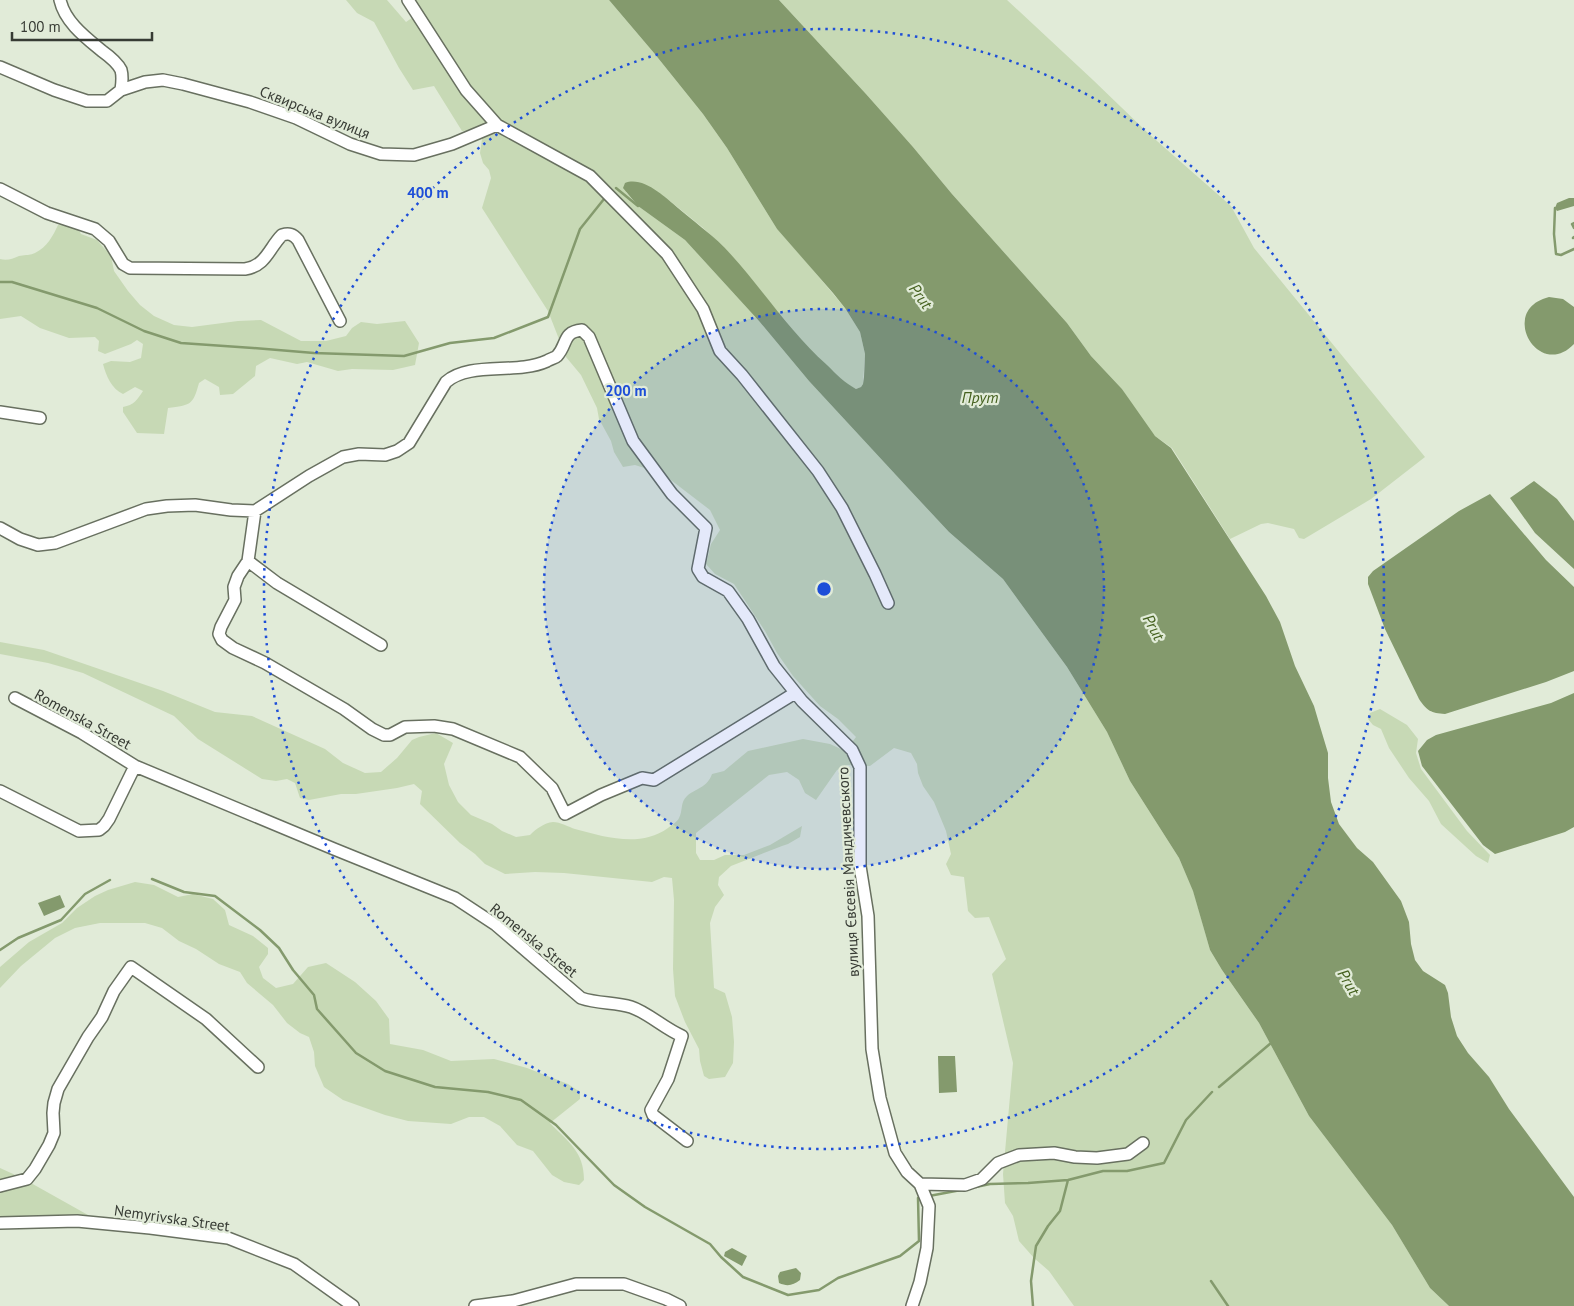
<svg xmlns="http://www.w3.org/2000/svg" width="1574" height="1306" font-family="'PT Sans',sans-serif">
<rect width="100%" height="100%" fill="#e1ebd8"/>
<path fill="#c7d9b5" d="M 346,0 L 387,0 L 406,22 L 416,15 L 411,0 L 609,0 L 654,53 L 703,114 L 727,148 L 777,229 L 807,263 L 845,308 L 860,332 L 865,354 L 863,384 L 861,387 L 856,389 L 848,385 L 809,349 L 723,246 L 702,227 L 665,197 L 626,192 L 638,206 L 685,240 L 759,321 L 809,381 L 907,487 L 949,532 L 1003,579 L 1067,667 L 1107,732 L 1130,781 L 1179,858 L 1193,890 L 1210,950 L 1222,970 L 1259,1023 L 1309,1116 L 1392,1225 L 1430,1288 L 1449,1306 L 1074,1306 L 1049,1271 L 1034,1258 L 1019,1241 L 1013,1216 L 1005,1203 L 1003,1174 L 1013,1063 L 992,974 L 1006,959 L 989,917 L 975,918 L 968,911 L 964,877 L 951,875 L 946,864 L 951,854 L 946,831 L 934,802 L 923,786 L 918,773 L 917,764 L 911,753 L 894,748 L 870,766 L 848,765 L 837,770 L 816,800 L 805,793 L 799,780 L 787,772 L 769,775 L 696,833 L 696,853 L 700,860 L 714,860 L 725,855 L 744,855 L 770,845 L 802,826 L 800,837 L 788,844 L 782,846 L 731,866 L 719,877 L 718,885 L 724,895 L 715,907 L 710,923 L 714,988 L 725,993 L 732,1017 L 734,1042 L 733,1063 L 725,1077 L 709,1079 L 704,1076 L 700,1061 L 699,1049 L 685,1022 L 675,996 L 673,969 L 674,900 L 672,878 L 664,877 L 652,882 L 564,873 L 535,872 L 505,874 L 485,864 L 475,854 L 460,843 L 420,804 L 422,791 L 414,784 L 397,788 L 356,794 L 341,794 L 309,800 L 300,798 L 295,783 L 287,779 L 276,781 L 262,779 L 198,739 L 174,716 L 83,673 L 48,663 L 0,654 L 0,642 L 44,650 L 163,691 L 215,712 L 252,716 L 325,749 L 343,763 L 365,773 L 381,772 L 397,758 L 412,740 L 419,737 L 436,733 L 453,743 L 444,764 L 449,785 L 458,802 L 471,815 L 492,824 L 502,831 L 516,837 L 530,835 C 536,829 544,823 553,822 C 560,822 569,827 575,829 C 605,837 640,848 668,828 C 671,826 678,821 679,818 C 683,811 680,802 687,796 C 696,788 707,788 712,774 L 724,771 L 748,751 L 803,739 L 830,744 L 841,749 L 846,750 L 856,737 L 838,719 L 820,706 L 793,676 L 777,653 L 765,631 L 734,584 L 715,574 L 706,564 L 711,544 L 720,530 L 710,510 L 663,474 L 635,465 L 623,467 L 614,452 L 611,441 L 599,419 L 597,408 L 581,375 L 566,357 L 548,311 L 482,208 L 491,178 L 489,170 L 483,163 L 480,153 L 482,139 L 476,130 L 462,131 L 434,86 L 413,90 L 399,68 L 374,22 L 357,13 Z
M 779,0 L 1007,0 L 1093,80 L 1149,134 L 1231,206 L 1254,248 L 1425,457 L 1371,499 L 1304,539 L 1299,538 L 1294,529 L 1268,523 L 1261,524 L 1230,539 L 1172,448 L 1155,436 L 1148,429 L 1122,389 L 1091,356 L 1067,323 L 952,194 L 913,147 L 866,94 Z
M 58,225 L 76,226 L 81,234 L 97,240 L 111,256 L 114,271 L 128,291 L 140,305 L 154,316 L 174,325 L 192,327 L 238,321 L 261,320 L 301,341 L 326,341 L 346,336 L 352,328 L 361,322 L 377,324 L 405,321 L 419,343 L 415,365 L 393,370 L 352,369 L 338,371 L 307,362 L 297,364 L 270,358 L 256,366 L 255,376 L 233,394 L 220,395 L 219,387 L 205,379 L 199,383 C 193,405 191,405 168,408 L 164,434 L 137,433 L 123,412 L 123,407 C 134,405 137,400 143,391 L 135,387 L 123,394 C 112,389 106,376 103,364 L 111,361 L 130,362 L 141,358 L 143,344 L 137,340 L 131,344 L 105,354 L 98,351 L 99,341 L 95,337 L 69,338 L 40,328 L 21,316 L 0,319 L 0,259 C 7,261 12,259 19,256 C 25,255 31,255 35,253 C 47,247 53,236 58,225 Z
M 1380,709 L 1407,725 L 1418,739 L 1416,753 L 1421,769 L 1467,831 L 1490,855 L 1488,863 L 1476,856 L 1441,824 L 1429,801 L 1409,778 L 1389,748 L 1381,729 L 1373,725 L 1368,719 L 1370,713 Z
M 135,882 L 154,885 L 178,897 L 193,894 L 213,899 L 225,910 L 229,925 L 253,936 L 268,948 L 268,954 L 259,967 L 263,978 L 276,988 L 293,984 L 308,967 L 326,963 L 355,982 L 376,1001 L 389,1019 L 390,1044 L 423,1050 L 451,1061 L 494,1059 L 527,1068 L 568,1084 L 580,1092 L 580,1099 L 550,1123 C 568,1142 584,1151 584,1180 L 579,1185 L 564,1182 L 552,1175 L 533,1151 L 517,1145 L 500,1126 L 484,1117 L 469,1117 L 451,1124 L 408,1121 L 385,1115 L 343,1100 L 324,1087 L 315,1066 L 314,1052 L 309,1037 L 300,1033 L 287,1023 L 273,1005 L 247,983 L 240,972 L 219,964 L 196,949 L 179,941 L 162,928 L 145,923 L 100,923 L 75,928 L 55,938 L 21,966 L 0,988 L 0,967 L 29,942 L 62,923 L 77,908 L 95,896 L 108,890 Z
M 0,1168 L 22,1178 L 88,1215 L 70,1217 L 0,1217 Z"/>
<path fill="#849a6d" d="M 609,0 L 779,0 L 866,94 L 913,147 L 952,194 L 1067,323 L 1091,356 L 1122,389 L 1155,436 L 1171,448 L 1266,596 L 1280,622 L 1295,666 L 1314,706 L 1319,723 L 1328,753 L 1328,778 L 1331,802 L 1339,824 L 1357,848 L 1373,862 L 1401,901 L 1409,922 L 1411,944 L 1415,960 L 1423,971 L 1445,985 L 1448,993 L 1451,1017 L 1457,1036 L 1468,1053 L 1489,1077 L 1509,1109 L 1574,1197 L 1574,1306 L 1449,1306 L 1430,1288 L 1392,1225 L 1309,1116 L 1259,1023 L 1222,970 L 1210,950 L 1193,891 L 1179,858 L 1130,781 L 1107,732 L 1067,667 L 1003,579 L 949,532 L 907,487 L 809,381 L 759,321 L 685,240 L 638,206 L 623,188 L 625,183 C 643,176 665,197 678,208 C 693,221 710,233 724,247 C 760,285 788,330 827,365 C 836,374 845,383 856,389 L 861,387 L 863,384 L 864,377 L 865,354 L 860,332 L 845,308 L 833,293 L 777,229 L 727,148 L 703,114 L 654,53 Z
M 1569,198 L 1574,198 L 1574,206 L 1557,211 L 1555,208 L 1557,203 Z
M 1549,297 L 1563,299 L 1574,307 L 1574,344 C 1539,381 1497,310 1549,297 Z
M 1534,481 L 1557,499 L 1574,521 L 1574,569 L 1535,533 L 1510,498 Z
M 1490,494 L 1546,560 L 1574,587 L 1574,671 L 1546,682 L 1445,714 C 1431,713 1427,711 1419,699 L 1385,629 L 1368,584 L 1368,577 L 1373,571 L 1459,511 Z
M 1574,693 L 1574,827 L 1565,832 L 1495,854 L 1483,845 L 1422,766 L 1418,751 L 1427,740 L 1436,735 L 1551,703 Z
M 60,895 L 65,907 L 44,916 L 38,903 Z
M 938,1056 L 955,1056 L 957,1092 L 939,1093 Z
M 732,1248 L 747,1256 L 742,1266 L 724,1256 L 725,1252 Z
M 796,1268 L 801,1273 L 800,1280 C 793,1285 788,1287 779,1283 L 778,1276 L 780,1272 Z"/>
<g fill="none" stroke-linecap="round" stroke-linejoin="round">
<path stroke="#849a6d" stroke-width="2.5" d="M 616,188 L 638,206
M 1555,208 L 1554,234 L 1556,254 L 1561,255 L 1574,249
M 1574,223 L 1572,224 L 1574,228
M 1573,238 L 1574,237
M 0,282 L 12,282 L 97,308 L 144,331 L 181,343 L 253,348 L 314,353 L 404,356 L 450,343 L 494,338 L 548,317 L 580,229 L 604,199
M 152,879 L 184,892 L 215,896 L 260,930 L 279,948 L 293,970 L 314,995 L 317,1009 L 356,1053 L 385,1071 L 435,1087 L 488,1092 L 521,1100 L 556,1125 L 614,1185 L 645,1207 L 710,1244 L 721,1257 L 743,1277 L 788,1295 L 819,1290 L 838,1278 L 900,1256 L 919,1241 L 918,1198 L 921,1197
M 0,950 L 18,938 L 61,920 L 85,894 L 110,880
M 1219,1087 L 1271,1043
M 976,1187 L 990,1184 L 1028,1183 L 1068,1180 L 1103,1171 L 1127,1171 L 1164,1163 L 1186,1120 L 1212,1092
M 929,1196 L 961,1190
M 1211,1281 L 1228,1306
M 1033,1306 L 1031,1281 L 1036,1246 L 1048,1226 L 1060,1211 L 1068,1180"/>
<defs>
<path id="street" d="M 60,0 C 65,22 85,37 102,51 C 109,56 117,62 121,70 C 123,77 122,83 121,90
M 408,0 L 466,90 L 497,125 L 590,176 L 667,254 L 703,309 L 720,351 L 742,375 L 818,471 L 842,508 L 875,574 L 888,603
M 0,67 L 54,90 L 87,101 L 107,101 L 121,90 L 145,82 L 163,80 L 183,84 L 250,102 L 296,118 L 350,144 L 381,154 L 414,155 L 452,144 L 497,125
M 0,189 L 47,213 L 95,229 L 109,241 L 123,264 L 130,268 L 245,269 C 266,266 269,248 282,235 C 289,233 293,234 298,240 L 340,321
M 0,412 L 40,418
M 255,511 L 248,561 L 277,583 L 381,645
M 0,528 L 20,539 L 38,545 L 55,543 L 146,509 L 167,506 L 195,505 L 231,510 L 255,511 L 309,476 L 343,457 L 359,454 L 385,455 L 397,451 L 409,443 L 446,382 C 470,361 516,375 547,361 C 550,359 555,358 557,356 C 568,344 562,332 582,330 L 589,337 L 633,441 L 672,494 L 706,528 L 698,569 L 703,577 L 728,591 L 748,619 L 774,666 L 802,701 L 852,750 L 860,767 L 860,866 L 868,916 L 872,1049 L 880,1098 L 895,1153 L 907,1172 L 920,1184 L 929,1206 L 927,1248 L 920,1282 L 912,1306
M 248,561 L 238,576 L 234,587 L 235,600 L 221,627 L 219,634 L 222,640 L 233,648 L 265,663 L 344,709 L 372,729 L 384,735 L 390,735 L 405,727 L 434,726 L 453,729 L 520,757 L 552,788 L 565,814 L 601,795 L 642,778 L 654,780 L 795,693
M 15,698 L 82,733 L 135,766 L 334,849 L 455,898 L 496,925 L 581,998 C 598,1004 615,1002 631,1007 C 647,1012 665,1029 682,1036 L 668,1079 L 651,1110 L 653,1115 L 687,1141
M 0,791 L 79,831 L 99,830 L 104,826 L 109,819 L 135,766
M 920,1184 L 965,1185 L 982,1179 L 998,1163 L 1019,1155 L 1054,1153 L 1075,1157 L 1097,1158 L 1128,1154 L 1143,1143
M 0,1186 L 27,1179 L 35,1169 L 49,1145 L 54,1133 L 53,1113 L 54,1103 L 58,1089 L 88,1037 L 102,1017 L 114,991 L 131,967 L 206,1019 L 258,1067
M 0,1223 L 77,1221 L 150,1228 L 228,1238 L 294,1264 L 353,1306
M 475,1306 L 513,1301 L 576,1284 L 624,1284 L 666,1299 L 680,1306"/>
</defs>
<use href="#street" stroke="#687060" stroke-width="14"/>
<use href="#street" stroke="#fff" stroke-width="11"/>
</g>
<circle cx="824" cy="589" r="280" fill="#1d4ed8" fill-opacity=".12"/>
<g fill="none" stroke="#1d4ed8" stroke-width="2.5" stroke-dasharray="2.5 5">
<circle cx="824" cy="589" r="280"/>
<circle cx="824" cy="589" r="560"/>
</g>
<g text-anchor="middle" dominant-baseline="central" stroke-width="4.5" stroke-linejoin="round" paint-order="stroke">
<g font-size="15" fill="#373b34" stroke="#e1ebd8">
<text transform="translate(315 112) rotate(22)">Сквирська вулиця</text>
<text transform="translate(83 719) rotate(29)">Romenska Street</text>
<text transform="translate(848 872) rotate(-93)">вулиця Євсевія Мандичевського</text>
<text transform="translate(534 940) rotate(39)">Romenska Street</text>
<text transform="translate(172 1218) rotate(8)">Nemyrivska Street</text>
</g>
<g font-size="16" font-style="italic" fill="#45611f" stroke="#e1ebd8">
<text transform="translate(921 296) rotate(54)">Prut</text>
<text x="980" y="397">Прут</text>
<text transform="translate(1154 627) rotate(61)">Prut</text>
<text transform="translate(1349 982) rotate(60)">Prut</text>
</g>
</g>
<circle cx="824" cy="589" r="8" fill="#1d4ed8" stroke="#e1ebd8" stroke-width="2.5"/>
<g font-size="15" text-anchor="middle" font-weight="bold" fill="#1d4ed8" stroke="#e1ebd8" stroke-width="4.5" stroke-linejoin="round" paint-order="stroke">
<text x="428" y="198">400 m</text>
<text x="626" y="396">200 m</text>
</g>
<path d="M12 32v8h140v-8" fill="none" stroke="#373b34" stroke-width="2.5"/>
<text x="20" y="32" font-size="15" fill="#373b34" stroke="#e1ebd8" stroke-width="4" paint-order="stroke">100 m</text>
</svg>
